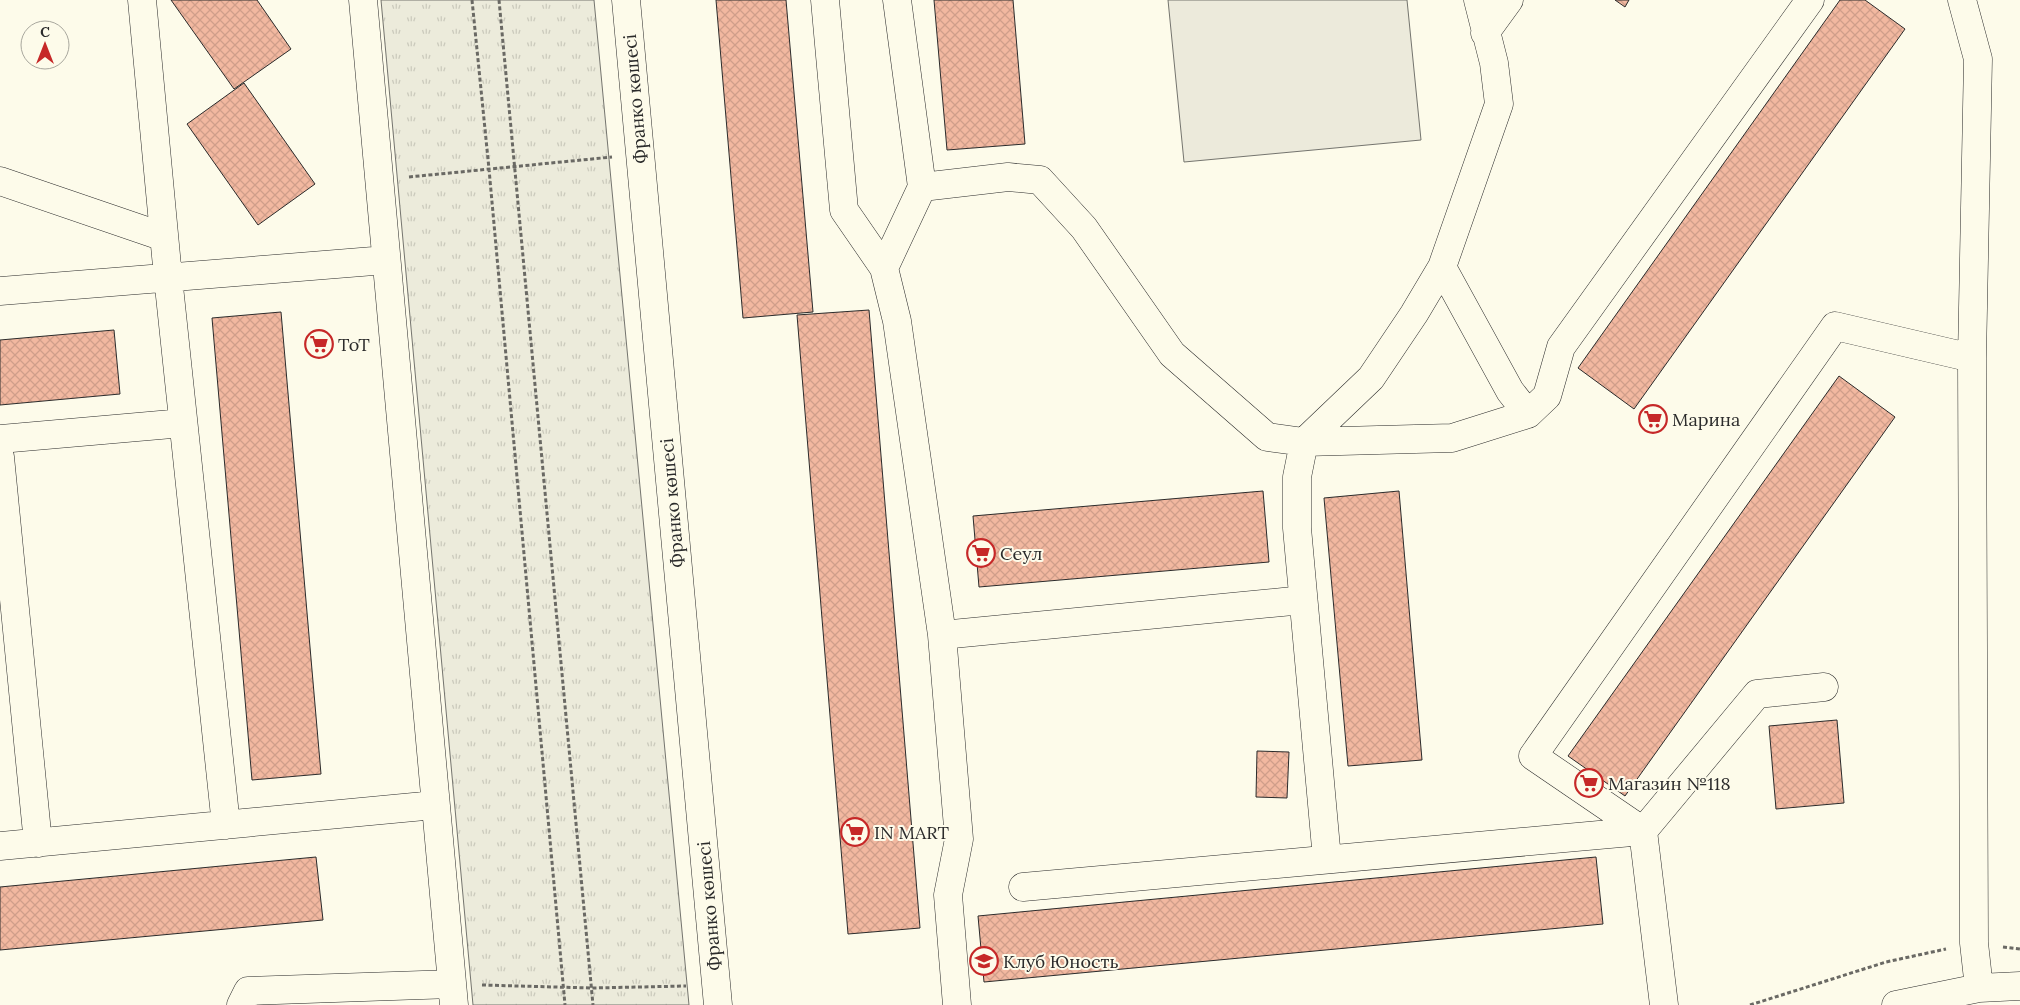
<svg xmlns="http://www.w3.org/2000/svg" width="2020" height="1005" font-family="Lora,serif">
<defs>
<pattern id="grass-tufts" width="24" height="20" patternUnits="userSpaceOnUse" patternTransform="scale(1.25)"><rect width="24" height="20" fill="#ecebdb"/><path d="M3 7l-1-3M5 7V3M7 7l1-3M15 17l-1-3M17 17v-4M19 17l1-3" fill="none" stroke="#cbcabc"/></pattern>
<pattern id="building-cross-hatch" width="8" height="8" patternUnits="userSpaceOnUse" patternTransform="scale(1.25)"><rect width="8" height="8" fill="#f2b8a0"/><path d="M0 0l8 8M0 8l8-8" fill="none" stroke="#d09e8a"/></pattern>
</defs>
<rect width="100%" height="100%" fill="#fdfbea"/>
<path fill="url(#grass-tufts)" stroke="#74746e" d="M 381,0 L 594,0 L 689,1005 L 473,1005 Z"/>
<path fill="#eceadb" stroke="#74746e" d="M 1168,0 L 1407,0 L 1421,140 L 1184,162 Z"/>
<path fill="url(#building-cross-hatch)" stroke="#2b2b2b" d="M 171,0 L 257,0 L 291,49 L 234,89 Z
M 716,0 L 786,0 L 813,312 L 743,318 Z
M 934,0 L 1013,0 L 1025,144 L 947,150 Z
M 1615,0 L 1629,0 L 1625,7 Z
M 1840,0 L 1865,0 L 1905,29 L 1634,409 L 1578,368 Z
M 244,83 L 315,184 L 258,225 L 187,124 Z
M 869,310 L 920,928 L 848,934 L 797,315 Z
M 281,312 L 321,774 L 252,780 L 212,318 Z
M 114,330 L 120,394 L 0,405 L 0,340 Z
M 1839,376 L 1895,417 L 1625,796 L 1568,756 Z
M 1263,491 L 1269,562 L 979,587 L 973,516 Z
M 1399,491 L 1422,760 L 1348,766 L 1324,498 Z
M 1837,720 L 1844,803 L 1776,809 L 1769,726 Z
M 1257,751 L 1289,752 L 1287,798 L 1256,797 Z
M 316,857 L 323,920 L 0,950 L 0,887 Z
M 1596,857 L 1603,924 L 984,982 L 978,916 Z"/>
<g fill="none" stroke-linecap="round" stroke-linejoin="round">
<defs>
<path id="minor" d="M 142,0 L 168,277 L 226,825
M 363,0 L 454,1005
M 626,0 L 718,1005
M 825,0 L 844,210 L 884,268 L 897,321 L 942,635 L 959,839 L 948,895 L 957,1005
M 1478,0 L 1494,63 L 1499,104 L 1442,267 L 1510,391 L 1528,414 L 1547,396 L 1561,347 L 1810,0
M 1962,0 L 1978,59 L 1972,358 L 1974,943 L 1979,988
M 1485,33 L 1509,0
M 0,181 L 164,237
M 922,187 L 1008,177 L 1040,180 L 1084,228 L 1172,354 L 1267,437 L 1304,442 L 1371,378 L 1414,314 L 1442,267
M 884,268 L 922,187 L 897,0
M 0,291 L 386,260
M 0,439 L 183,423
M 0,457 L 38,843
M 942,635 L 1303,600
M 1824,687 L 1757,694 L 1643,831 L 1533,756 L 1835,326 L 1972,358
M 0,846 L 435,805
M 1327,859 L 1297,528 L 1297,477 L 1304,442 L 1452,438 L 1528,414
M 1023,887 L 1643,831 L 1664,1005
M 241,1005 L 248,991 L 452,984
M 1896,1005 L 1979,988 L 2020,986"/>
</defs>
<use href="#minor" stroke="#2b2b2b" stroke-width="29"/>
<path stroke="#6a6964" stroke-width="3" stroke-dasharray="4 2.5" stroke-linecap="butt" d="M 472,0 L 489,169 L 565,1005
M 499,0 L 593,1005
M 409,177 L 612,157
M 2003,947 L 2020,949
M 482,985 L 592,988 L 686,986
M 1750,1005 L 1886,962 L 1946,949"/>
<use href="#minor" stroke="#fdfbea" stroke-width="28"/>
</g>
<defs>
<symbol id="supermarket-ring" viewBox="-11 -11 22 22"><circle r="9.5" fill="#fdfbea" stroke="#c62828" stroke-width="1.5"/><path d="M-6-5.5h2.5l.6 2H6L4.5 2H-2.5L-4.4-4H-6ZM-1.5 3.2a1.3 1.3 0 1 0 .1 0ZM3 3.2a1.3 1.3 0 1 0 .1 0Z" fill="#c62828"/></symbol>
<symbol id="school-ring" viewBox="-11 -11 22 22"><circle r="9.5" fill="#fdfbea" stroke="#c62828" stroke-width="1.5"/><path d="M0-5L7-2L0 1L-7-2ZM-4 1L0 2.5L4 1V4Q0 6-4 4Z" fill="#c62828"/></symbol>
</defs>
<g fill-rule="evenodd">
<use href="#supermarket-ring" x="303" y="328" width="32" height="32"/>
<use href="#supermarket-ring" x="1637" y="403" width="32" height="32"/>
<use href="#supermarket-ring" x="965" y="537" width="32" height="32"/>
<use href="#supermarket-ring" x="1573" y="767" width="32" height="32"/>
<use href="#supermarket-ring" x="839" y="816" width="32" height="32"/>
<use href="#school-ring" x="968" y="945" width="32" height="32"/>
</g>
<g text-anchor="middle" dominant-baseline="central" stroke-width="4" stroke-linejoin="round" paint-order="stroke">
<g font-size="18" fill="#2b2b2b" stroke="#fdfbea">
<text transform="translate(635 99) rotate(-95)">Франко көшесі</text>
<text transform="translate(672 503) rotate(-95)">Франко көшесі</text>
<text transform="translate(709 906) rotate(-95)">Франко көшесі</text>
</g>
<g font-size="18" fill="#2b2b2b" stroke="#fdfbea" text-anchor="start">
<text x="338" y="344">ТоТ</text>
<text x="1672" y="419">Марина</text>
<text x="1000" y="553">Сеул</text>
<text x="1608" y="783">Магазин №118</text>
<text x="874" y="832">IN MART</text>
<text x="1003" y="961">Клуб Юность</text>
</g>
</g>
<g transform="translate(45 45)"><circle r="24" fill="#fdfbea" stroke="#a9a89e"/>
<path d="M0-4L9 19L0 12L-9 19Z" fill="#c62828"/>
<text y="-8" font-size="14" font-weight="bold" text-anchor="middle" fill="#2b2b2b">С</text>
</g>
</svg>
